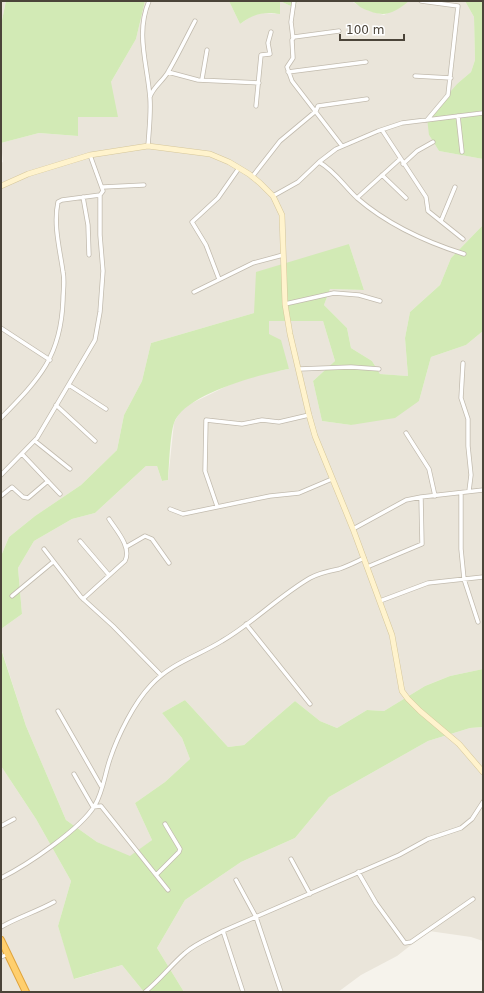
<svg xmlns="http://www.w3.org/2000/svg" width="484" height="993" font-family="'DejaVu Sans',sans-serif">
<rect width="100%" height="100%" fill="#f6f3ec"/>
<path fill="#eae5da" d="M 1,1 L 6,1 L 1,25 Z
M 145,1 L 229,1 L 240,24 L 253,15 L 263,13 L 280,14 L 280,1 L 295,8 L 297,1 L 351,1 L 367,10 L 384,15 L 409,1 L 465,1 L 474,17 L 475,60 L 471,72 L 458,83 L 429,135 L 439,151 L 483,159 L 483,225 L 451,258 L 440,285 L 410,312 L 405,338 L 408,376 L 380,374 L 372,361 L 351,348 L 347,328 L 324,305 L 330,289 L 364,290 L 349,244 L 254,313 L 151,343 L 142,381 L 124,415 L 117,450 L 81,485 L 35,516 L 9,537 L 1,556 L 1,163 L 3,162 L 1,143 L 39,133 L 78,136 L 78,117 L 111,82 L 136,39 Z
M 269,321 L 323,321 L 335,361 L 313,381 L 322,421 L 351,425 L 419,401 L 431,357 L 466,345 L 483,331 L 483,669 L 450,676 L 425,686 L 384,711 L 367,710 L 337,728 L 320,721 L 295,701 L 244,745 L 228,747 L 185,700 L 162,713 L 182,738 L 190,759 L 165,782 L 135,803 L 152,840 L 130,857 L 97,842 L 66,820 L 26,726 L 1,648 L 1,629 L 22,614 L 18,568 L 34,541 L 72,519 L 95,513 L 146,466 L 157,466 L 162,481 L 168,480 L 174,423 L 182,408 L 231,384 L 261,374 L 289,369 L 269,335 Z
M 483,727 L 483,941 L 471,937 L 429,931 L 397,956 L 361,975 L 338,992 L 184,992 L 157,948 L 185,900 L 241,862 L 295,838 L 329,797 L 428,741 L 470,728 Z
M 1,766 L 36,819 L 71,881 L 58,926 L 75,979 L 122,965 L 144,992 L 1,992 Z"/>
<path fill="#d2eab5" d="M 6,1 L 145,1 L 136,39 L 111,82 L 118,117 L 78,117 L 78,136 L 39,133 L 1,143 L 1,25 Z
M 229,1 L 297,1 L 295,8 L 280,1 L 280,14 C 263,11 254,14 240,24 Z
M 351,1 L 409,1 C 392,15 383,18 362,8 C 358,6 356,2 351,1 Z
M 465,1 L 483,1 L 483,159 L 439,151 L 429,135 L 427,118 L 458,83 L 471,72 L 475,60 L 474,17 Z
M 483,225 L 483,331 L 466,345 L 431,357 L 419,401 L 395,418 L 351,425 L 322,421 L 313,381 L 335,361 L 323,321 L 269,321 L 269,334 L 281,340 L 289,369 C 261,374 184,394 174,423 C 170,435 169,466 168,480 L 162,481 L 157,466 L 146,466 L 95,513 L 72,519 L 34,541 L 18,568 L 22,614 L 1,629 L 1,556 L 9,537 L 35,516 L 81,485 L 117,450 L 124,415 L 142,381 L 151,343 L 254,313 L 256,272 L 349,244 L 364,290 L 330,289 L 324,305 L 347,328 L 351,348 L 372,361 L 380,374 L 408,376 L 405,338 L 410,312 L 440,285 L 451,258 Z
M 1,649 L 26,726 L 66,820 L 97,842 L 130,856 L 152,840 L 135,803 L 165,782 L 190,759 L 182,738 L 162,713 L 185,700 L 228,747 L 244,745 L 295,701 L 320,721 L 337,728 L 367,710 L 384,711 L 425,686 L 450,676 L 483,669 L 483,727 L 470,728 L 428,741 L 329,797 L 295,838 L 241,862 L 185,900 L 157,948 L 184,992 L 144,992 L 122,965 L 74,979 L 58,926 L 71,881 L 36,819 L 1,766 Z"/>
<g fill="none" stroke-linecap="round" stroke-linejoin="round">
<defs>
<path id="street" d="M 421,1 L 458,6 L 448,95 L 427,120
M 339,31 L 294,37 L 292,40 L 293,58 L 287,67 L 292,81 L 342,146
M 293,38 L 291,22 L 294,1
M 168,72 L 198,80 L 259,83
M 288,72 L 366,62
M 415,76 L 451,78
M 202,79 L 207,50
M 150,97 C 153,87 163,81 168,72 C 178,55 186,38 195,21
M 256,106 L 261,55 L 270,54 L 268,43 L 271,32
M 458,116 L 462,152
M 382,130 L 426,197 L 428,211 L 463,239
M 148,146 C 149,130 151,114 150,99 C 148,66 135,34 149,1
M 319,162 C 335,171 344,186 357,198 C 387,224 426,242 464,254
M 403,164 L 417,151 L 433,142
M 382,175 L 406,198
M 252,177 L 280,141 L 316,111 L 318,106 L 367,99
M 103,187 L 144,185
M 273,196 L 298,182 L 319,162 L 336,149 L 378,131 L 402,123 L 483,113
M 83,197 L 88,225 L 89,255
M 357,198 L 400,159
M 441,221 L 455,187
M 219,279 L 206,245 L 192,222 L 218,198 L 239,168
M 194,292 L 253,263 L 283,255
M 285,304 L 334,293 L 359,295 L 380,301
M 1,328 L 50,360
M 463,363 L 461,398 L 468,419 L 468,446 L 471,475 L 469,491
M 299,369 L 351,367 L 379,369
M 69,385 L 106,409
M 56,405 L 95,441
M 1,418 C 39,379 61,357 63,300 C 63,291 65,281 63,272 C 60,250 53,225 58,202 L 62,200 L 100,195
M 406,433 L 429,469 L 435,496
M 35,441 L 70,469
M 22,454 L 60,494
M 1,475 L 37,438 L 95,340 L 100,312 L 103,271 L 100,235 L 100,195 L 103,191 L 90,155
M 461,494 L 461,549 L 464,579 L 478,622
M 1,496 L 12,487 L 23,497 L 28,498 L 48,481
M 217,506 L 205,471 L 206,420 L 242,424 L 262,420 L 279,422 L 309,415
M 170,509 L 183,514 L 270,496 L 299,493 L 332,479
M 353,529 L 406,500 L 421,497 L 483,490
M 80,541 L 109,575
M 126,547 L 145,536 L 152,539 L 169,563
M 44,549 L 81,597 L 113,626 L 161,675
M 367,567 L 422,544 L 421,497
M 12,596 L 53,562
M 83,599 L 125,561 C 132,547 116,530 109,519
M 380,601 L 428,583 L 483,577
M 246,624 L 310,704
M 58,711 L 101,786
M 74,774 L 93,807 L 101,806 L 168,890
M 1,826 L 14,819
M 291,859 L 310,894
M 358,872 L 376,903 L 405,943 L 411,942 L 473,899
M 156,875 L 179,852 L 180,849 L 165,824
M 1,878 C 27,865 81,829 95,805 C 103,792 105,773 110,759 C 118,735 134,703 151,685 C 171,663 198,656 222,641 C 253,623 279,596 310,578 C 319,573 329,571 339,569 C 348,566 356,562 364,558
M 236,880 L 256,917 L 281,992
M 1,927 C 18,917 36,912 54,902
M 223,931 L 243,992
M 1,957 L 8,954
M 145,992 C 160,980 171,965 185,953 C 196,943 211,938 223,931 L 399,855 L 428,839 L 461,828 L 472,819 L 483,802"/>
<path id="secondary" d="M 1,186 L 28,174 L 90,155 L 148,146 L 210,154 L 229,162 L 249,174 L 260,183 L 273,196 L 282,215 L 285,304 L 290,334 L 309,415 L 315,436 L 353,529 L 392,635 L 402,691 L 408,699 L 420,711 L 459,744 L 483,772"/>
<path id="highway" d="M 1,940 L 26,992"/>
</defs>
<use href="#street" stroke="#c2bbae" stroke-width="5"/>
<use href="#secondary" stroke="#d6c79b" stroke-width="6"/>
<use href="#highway" stroke="#e0a43c" stroke-width="8"/>
<use href="#street" stroke="#fff" stroke-width="3.5"/>
<use href="#secondary" stroke="#fff3cd" stroke-width="5"/>
<use href="#highway" stroke="#ffcf6e" stroke-width="6"/>
</g>
<rect width="484" height="993" fill="none" stroke="#4b4439" stroke-width="4"/>
<path d="M340 34v6h64v-6" fill="none" stroke="#4b4439" stroke-width="2"/>
<text x="346" y="34" font-size="12" fill="#4b4439" stroke="#ffffff" stroke-width="3" paint-order="stroke">100 m</text>
</svg>
